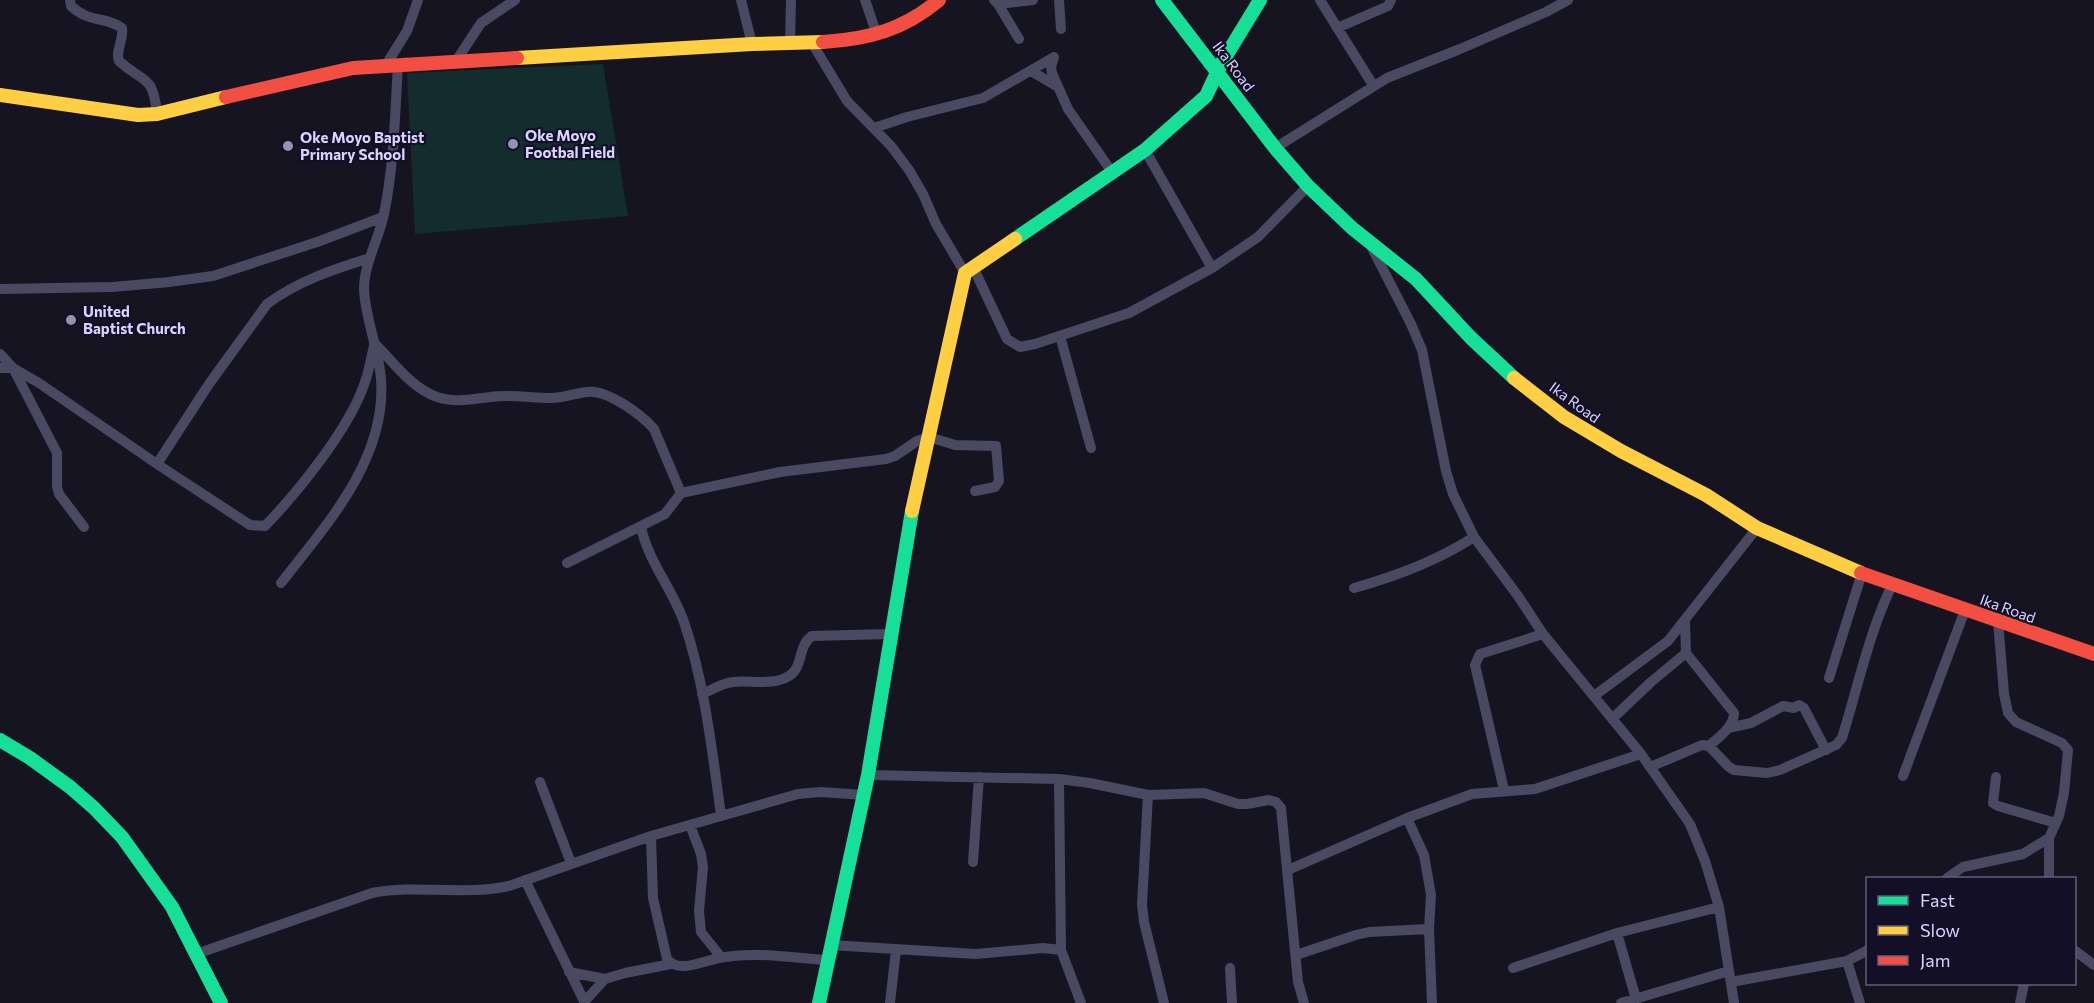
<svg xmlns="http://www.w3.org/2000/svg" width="2094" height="1003" font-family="Commissioner,sans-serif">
<rect width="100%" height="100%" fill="#161421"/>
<path fill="#132c2d" d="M 603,64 L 628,216 L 415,234 L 407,73 Z"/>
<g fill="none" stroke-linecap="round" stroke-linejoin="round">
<path stroke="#4a4962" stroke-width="10" d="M 70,0 L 71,6 C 89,23 105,16 122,28 C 124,41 115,50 119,61 C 144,84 153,73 157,114
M 741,0 L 752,44
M 865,0 L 877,35
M 994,0 L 998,4 L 1019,39
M 1059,0 L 1061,29
M 1320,0 L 1373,85
M 998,4 L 1033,0
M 1337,28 L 1388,6 L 1391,0
M 790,43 L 791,0
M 812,43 L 847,101 L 891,146 L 909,170 L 923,194 L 936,224 L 965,273
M 1054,57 L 1051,67 L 1052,73 L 1068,109 L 1112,172
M 456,61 L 481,23 L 515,0
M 386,65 L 407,31 L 418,0
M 1031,71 L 1058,87
M 874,128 L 907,117 L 983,98 L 1054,57
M 1275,148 L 1387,78 L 1460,49 L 1546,12 L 1568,0
M 1145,150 L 1212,268
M 1371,246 L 1411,324 L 1422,350 L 1446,471 L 1453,494 L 1474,537 L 1518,596 L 1543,634 L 1641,754 L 1690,824 L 1705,861 L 1719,907 L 1734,1003
M 973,267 L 1007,339 L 1020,347 L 1035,344 L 1129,313 L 1212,268 L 1258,237 L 1308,186
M 0,289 L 113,287 L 169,282 L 213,276 L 320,241 L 383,217
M 1060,336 L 1091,448
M 374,343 C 393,361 411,388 437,397 C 455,403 472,399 491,397 C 511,394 531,398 551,398 C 564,398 575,393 587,392 C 607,389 642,415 654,429 L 681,493
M 0,354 L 13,368 L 57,453 L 57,487 L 59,494 L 84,527
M 0,368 L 13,368 L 39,383 L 157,464 L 250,525 L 265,526 C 298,492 350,428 365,382 C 369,371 371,358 374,346
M 157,464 L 209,384 L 267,304 C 298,281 334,269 370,258
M 641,527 C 648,561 673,590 684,622 C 705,684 712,751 721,815
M 567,563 L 665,514 L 681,493 L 780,472 L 886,459 L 895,456 L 917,441 L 929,437 L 955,445 L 996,446 L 999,481 L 995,487 L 975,491
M 281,583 C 327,524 387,459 381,379 C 379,350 365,318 364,289 C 364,263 379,239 384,214 C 394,165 395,115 398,64
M 1354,588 C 1397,576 1437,561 1474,537
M 1685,621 L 1686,653 L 1734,713 C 1734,727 1719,737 1709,746
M 1998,621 L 2004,694 L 2008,713 L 2016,722 L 2062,743 L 2068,750 L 2064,793 L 2059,816 L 2049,838 L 2049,878
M 1829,678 L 1862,573
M 702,694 C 712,690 722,683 733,682 C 751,680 773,686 789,676 C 804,667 797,646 812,636 L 890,634
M 1594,696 L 1668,641 L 1757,528
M 1612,719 L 1651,682 L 1686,653
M 1728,728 L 1751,723 L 1783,706 L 1794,708 L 1799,705 L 1804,708 L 1826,750
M 1650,767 L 1702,745 L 1709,746 L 1728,766 L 1734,770 L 1767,773 L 1780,770 L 1836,745 L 1842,738 C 1858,687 1869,632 1893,583
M 868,775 L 1059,779 L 1090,783 L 1148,795 L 1204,793 L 1238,804 L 1247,804 L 1269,800 L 1276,802 L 1281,808 L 1298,982 L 1304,1003
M 1903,776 L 1965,610
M 1996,777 L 1993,803 L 1998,806 L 2056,823
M 1059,779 L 1061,950 L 1081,1003
M 540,782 L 571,863
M 1504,790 L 1475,665 L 1480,654 L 1543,634
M 1148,795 L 1142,905 L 1144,922 L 1164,1003
M 1407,818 L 1424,855 L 1431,895 L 1429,929 L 1432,1003
M 690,825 L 701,854 L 703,867 L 699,911 L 701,932 L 721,957
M 651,836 L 653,898 L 667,959 C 679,974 703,961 719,958 C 755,951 792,958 828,960
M 973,862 L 979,777
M 1288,870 L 1407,818 L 1472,794 L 1535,789 L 1641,754
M 1947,878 L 1963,867 L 2023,854 L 2049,838
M 525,880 L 585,1003
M 1617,933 L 1636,999
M 830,945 L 976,954 L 1043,948 L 1061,950
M 2074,950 L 2094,965
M 196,954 L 372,893 C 417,884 464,896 509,886 L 651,836 L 798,794 L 821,792 L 864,795
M 1296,955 L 1356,935 L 1369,932 L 1429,929
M 1847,961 L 1860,1003
M 1230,968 L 1232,1003
M 1513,968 L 1617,933 L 1719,907
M 569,972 L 605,979 L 625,973 L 671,964
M 1731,982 L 1847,961 L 1868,950
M 584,1002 L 605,979
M 890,1003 L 896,950
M 1621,1003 L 1729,971
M 2020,1003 L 2024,984"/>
<path stroke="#16e098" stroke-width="14" d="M 1162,0 L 1275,148 L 1308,186 L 1352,228 L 1416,279 L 1471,338 L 1514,378
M 1015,239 L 1145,150 L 1206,96 L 1221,64 L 1260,0
M 0,740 L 30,758 L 70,787 L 94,808 L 122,837 L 172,907 L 221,1003
M 819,1003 L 868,775 L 912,511"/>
<path stroke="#ffcf43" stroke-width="14" d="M 517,58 L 752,44 L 823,42
M 0,95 L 138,115 L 157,114 L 226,97
M 1514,378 L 1564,417 L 1621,451 L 1706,495 L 1757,528 L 1861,573
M 912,511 L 965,273 L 1015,239"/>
<path stroke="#f24e42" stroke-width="14" d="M 823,42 C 869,39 903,30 939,0
M 226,97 L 353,68 L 517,58
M 1861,573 L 2094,654"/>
</g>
<g fill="#9591b1" stroke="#130f26" stroke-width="2">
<circle cx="513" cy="144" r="6"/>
<circle cx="288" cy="146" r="6"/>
<circle cx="71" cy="320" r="6"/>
</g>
<g text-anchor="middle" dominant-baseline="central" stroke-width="4.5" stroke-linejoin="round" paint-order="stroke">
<g font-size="15" fill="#d9d4ff" stroke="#130f26">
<text transform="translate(1234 66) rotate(53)">Ika Road</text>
<text transform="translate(1575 402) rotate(36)">Ika Road</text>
<text transform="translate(2008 608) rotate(20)">Ika Road</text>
</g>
<g font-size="15" font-weight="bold" fill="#d9d4ff" stroke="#130f26" text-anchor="start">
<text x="525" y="135">Oke Moyo<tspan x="525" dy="17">Footbal Field</tspan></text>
<text x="300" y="137">Oke Moyo Baptist<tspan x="300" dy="17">Primary School</tspan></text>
<text x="83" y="311">United<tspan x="83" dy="17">Baptist Church</tspan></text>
</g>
</g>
<rect x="1866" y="877" width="210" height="108" fill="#130f26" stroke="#625e7d" stroke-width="1.5"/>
<rect x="1878" y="896" width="30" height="9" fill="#16e098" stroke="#625e7d" stroke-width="1.5"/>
<text x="1920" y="907" font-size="18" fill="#d9d4ff">Fast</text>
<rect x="1878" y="926" width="30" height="9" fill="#ffcf43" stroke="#625e7d" stroke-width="1.5"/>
<text x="1920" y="937" font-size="18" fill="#d9d4ff">Slow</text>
<rect x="1878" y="956" width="30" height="9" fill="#f24e42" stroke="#625e7d" stroke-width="1.5"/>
<text x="1920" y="967" font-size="18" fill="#d9d4ff">Jam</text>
</svg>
